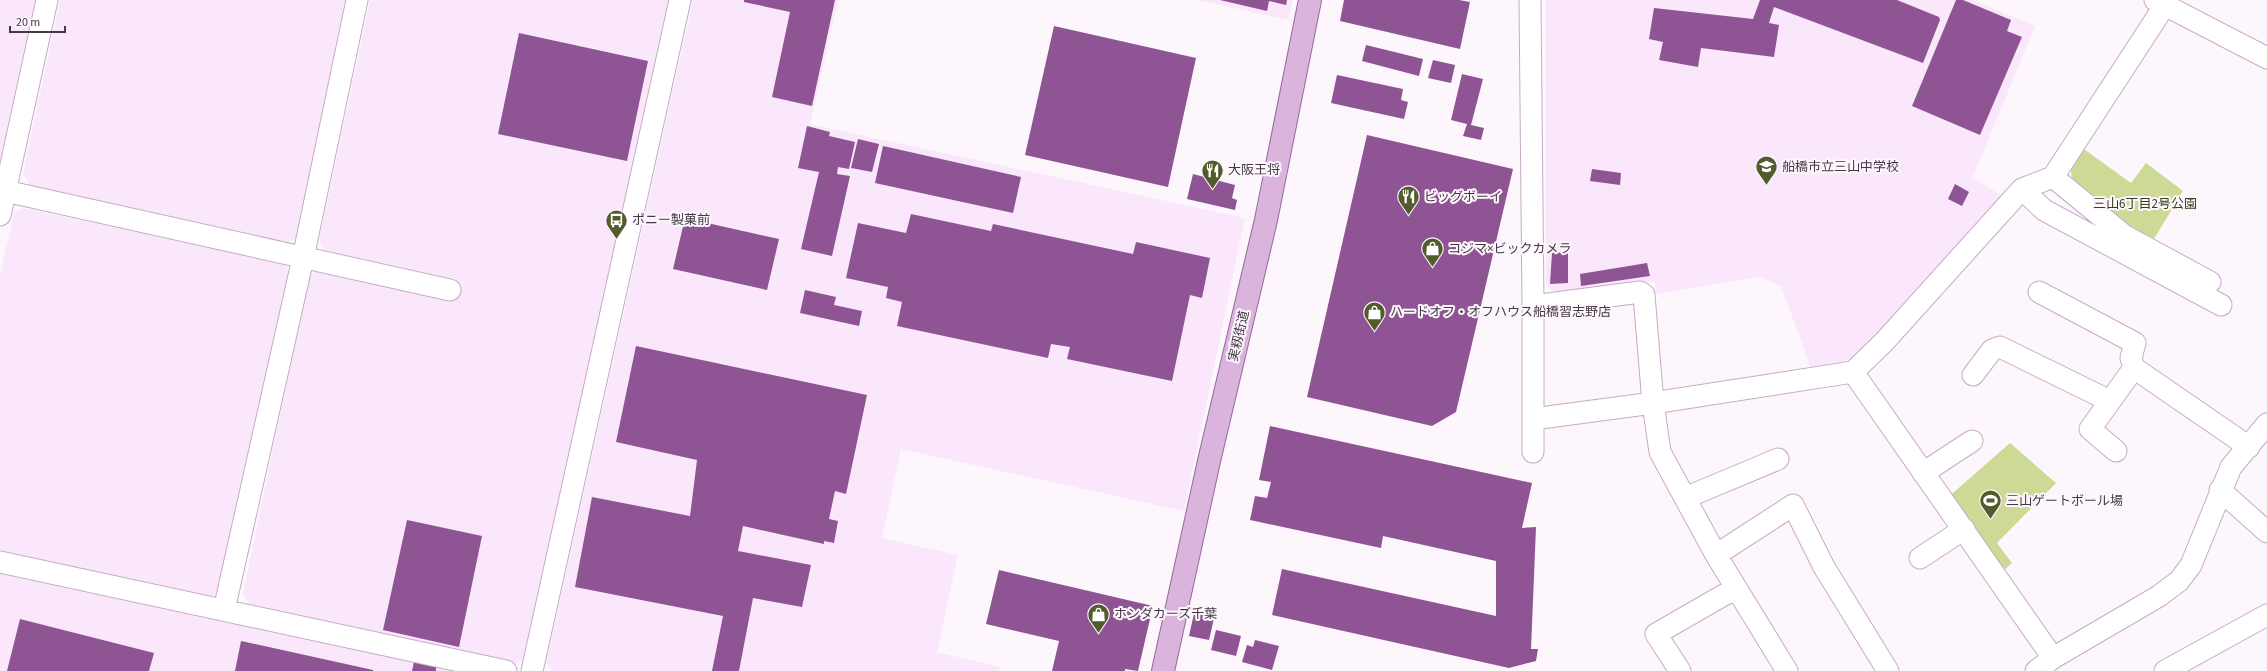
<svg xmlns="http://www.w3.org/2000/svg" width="2267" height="671" font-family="'Source Sans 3','Noto Sans JP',sans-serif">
<rect width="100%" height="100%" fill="#fdf7fd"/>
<path fill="#fae7fb" d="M 0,0 L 37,0 L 0,173 Z
M 60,0 L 348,0 L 298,237 L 289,242 L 30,186 L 23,173 Z
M 370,0 L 671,0 L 525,660 L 511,666 L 251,606 L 243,594 L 309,275 L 320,270 L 451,299 L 456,279 L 325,250 L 319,241 Z
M 693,0 L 838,0 L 810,124 L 1245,218 L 1184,511 L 901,449 L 882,538 L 958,555 L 937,652 L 1000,667 L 999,671 L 552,671 L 546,663 Z
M 1197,0 L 1293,0 L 1288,20 Z
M 1546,0 L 1973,0 L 2035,26 L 1973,177 L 2002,196 L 1877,338 L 1845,368 L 1813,374 L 1781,286 L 1759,277 L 1655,294 L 1655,282 L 1556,295 L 1546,285 Z
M 23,208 L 284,264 L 290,273 L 222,590 L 209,598 L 0,550 L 0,276 L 14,213 Z
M 0,573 L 464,671 L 0,671 Z"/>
<path fill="#ccda96" d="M 2081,147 L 2131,183 L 2146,163 L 2183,191 L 2154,239 L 2132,227 L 2072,178 L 2070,165 Z
M 2010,443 L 2056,483 L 1997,543 L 2012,563 L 2001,573 L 1946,499 Z"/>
<path fill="#8e5493" d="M 744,0 L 835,0 L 812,106 L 772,97 L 790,12 L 744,2 Z
M 1220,0 L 1287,0 L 1286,5 L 1269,1 L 1267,11 Z
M 1344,0 L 1459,0 L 1470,2 L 1460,49 L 1340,21 Z
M 1760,0 L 1897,0 L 1939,17 L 1940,20 L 1923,63 L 1774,7 L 1769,23 L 1779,25 L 1774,57 L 1701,48 L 1698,67 L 1659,60 L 1663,42 L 1649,39 L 1654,8 L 1753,19 Z
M 1956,0 L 1963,0 L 2011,20 L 2007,31 L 2022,37 L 1980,135 L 1912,106 Z
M 1054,26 L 1196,58 L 1168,187 L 1025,155 Z
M 519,33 L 648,61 L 627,161 L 498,134 Z
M 1366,45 L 1423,59 L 1419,76 L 1362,61 Z
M 1433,60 L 1455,65 L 1451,83 L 1428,78 Z
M 1462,74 L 1483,79 L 1471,125 L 1484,128 L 1481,140 L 1463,136 L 1467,124 L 1451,120 Z
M 1337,75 L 1403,89 L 1401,100 L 1408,102 L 1404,119 L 1331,103 Z
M 807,126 L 830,132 L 829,136 L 855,142 L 849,169 L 838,167 L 837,174 L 850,176 L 832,256 L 801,249 L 819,172 L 798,168 Z
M 1367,135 L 1513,169 L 1456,412 L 1432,426 L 1307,397 Z
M 858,139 L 879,144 L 872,172 L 851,168 Z
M 883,146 L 1021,177 L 1013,213 L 875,183 Z
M 1592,169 L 1621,173 L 1620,185 L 1590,181 Z
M 1193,174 L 1235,185 L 1232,198 L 1237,200 L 1235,210 L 1187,199 Z
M 1955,184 L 1969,192 L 1962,206 L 1948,199 Z
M 911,214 L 991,231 L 993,224 L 1133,254 L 1136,242 L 1210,258 L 1202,298 L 1190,295 L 1172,381 L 1067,359 L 1070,347 L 1051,344 L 1048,358 L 897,326 L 902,302 L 886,298 L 888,287 L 846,278 L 858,223 L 906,233 Z
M 685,218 L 779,239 L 767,290 L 673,269 Z
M 1568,252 L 1568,283 L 1550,284 L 1552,253 Z
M 1647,263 L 1650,276 L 1581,286 L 1580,274 Z
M 805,290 L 836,297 L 834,305 L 862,311 L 859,326 L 800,313 Z
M 636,346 L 867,395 L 846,494 L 835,491 L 829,519 L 838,521 L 834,543 L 824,541 L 824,544 L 743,526 L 738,551 L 811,565 L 802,607 L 753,598 L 739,671 L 712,671 L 723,616 L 575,587 L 592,497 L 690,516 L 697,460 L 616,442 Z
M 1270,426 L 1532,483 L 1522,528 L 1536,527 L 1531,649 L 1538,649 L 1536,661 L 1509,668 L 1272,615 L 1282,569 L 1496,616 L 1496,561 L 1383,536 L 1381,548 L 1250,520 L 1255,496 L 1267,498 L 1271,482 L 1259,480 Z
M 407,520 L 482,536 L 459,647 L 383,630 Z
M 999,570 L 1153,606 L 1138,671 L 1125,669 L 1125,671 L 1052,671 L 1059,641 L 986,624 Z
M 1195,609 L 1215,614 L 1209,640 L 1189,636 Z
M 20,619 L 154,653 L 149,671 L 7,671 Z
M 1216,630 L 1241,636 L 1236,656 L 1211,650 Z
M 1255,640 L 1279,646 L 1272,670 L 1242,662 L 1247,645 L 1253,647 Z
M 241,641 L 373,670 L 373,671 L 235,671 Z
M 414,662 L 436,667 L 436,671 L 412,671 Z"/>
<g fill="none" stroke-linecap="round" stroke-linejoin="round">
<defs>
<path id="minor" d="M 1530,0 L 1533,306 L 1640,292 L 1644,295 L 1653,403 L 1660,452 L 1716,555 L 1787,671
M 2155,0 L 2267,58
M 2053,177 L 2125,236 L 2210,282
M 2022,189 L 2044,210 L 2221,305
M 5,191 L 450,290
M 0,215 L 47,0
M 2039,292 L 2135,343 L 2131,358 L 2134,368 L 2249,447
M 1853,372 L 2053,658
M 1973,375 L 1992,350 L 2000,347 L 2110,401
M 1533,419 L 1653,403 L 1853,372 L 1884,342 L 2022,189 L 2053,177 L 2165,5
M 2116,451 L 2090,429 L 2134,368
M 1533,452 L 1533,306
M 1923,473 L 1972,441
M 2220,490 L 2267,532
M 1685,498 L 1778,459
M 1716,555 L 1793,505 L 1824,567 L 1888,671
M 1920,558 L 1964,529
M 0,562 L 506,671
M 224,610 L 303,258 L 357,0
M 532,671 L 680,0
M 1680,671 L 1656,634 L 1736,588
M 2036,671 L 2053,658 L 2159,596 L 2179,581 L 2191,565 L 2231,467 L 2267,424
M 2165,671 L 2267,615"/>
<path id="major" d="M 1163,671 L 1209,461 L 1266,220 L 1310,0"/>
</defs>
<use href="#minor" stroke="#c5acc6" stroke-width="23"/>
<use href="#major" stroke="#966899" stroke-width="24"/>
<use href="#minor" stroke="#fff" stroke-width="21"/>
<use href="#major" stroke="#dbb4de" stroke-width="22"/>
</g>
<defs>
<symbol id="school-pin" viewBox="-11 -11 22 30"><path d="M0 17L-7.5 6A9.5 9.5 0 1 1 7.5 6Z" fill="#525b2a" stroke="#fdf7fd"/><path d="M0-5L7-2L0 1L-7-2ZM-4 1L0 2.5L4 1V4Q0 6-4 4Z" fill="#fff"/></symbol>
<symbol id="restaurant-pin" viewBox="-11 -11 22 30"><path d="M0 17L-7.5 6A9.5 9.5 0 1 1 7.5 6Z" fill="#525b2a" stroke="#fdf7fd"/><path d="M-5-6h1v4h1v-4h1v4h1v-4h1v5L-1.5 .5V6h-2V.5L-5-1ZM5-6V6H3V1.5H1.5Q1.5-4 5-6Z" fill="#fff"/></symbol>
<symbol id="bus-pin" viewBox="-11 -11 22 30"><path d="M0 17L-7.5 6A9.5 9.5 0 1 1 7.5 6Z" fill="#525b2a" stroke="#fdf7fd"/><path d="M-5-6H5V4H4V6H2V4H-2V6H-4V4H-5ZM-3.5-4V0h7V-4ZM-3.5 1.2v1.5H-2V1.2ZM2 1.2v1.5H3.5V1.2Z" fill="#fff"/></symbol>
<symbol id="shop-pin" viewBox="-11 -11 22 30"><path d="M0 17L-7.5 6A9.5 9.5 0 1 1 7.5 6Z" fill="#525b2a" stroke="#fdf7fd"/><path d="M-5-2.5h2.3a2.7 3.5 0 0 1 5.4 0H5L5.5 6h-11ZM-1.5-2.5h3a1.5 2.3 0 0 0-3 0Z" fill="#fff"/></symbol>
<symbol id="stadium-pin" viewBox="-11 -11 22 30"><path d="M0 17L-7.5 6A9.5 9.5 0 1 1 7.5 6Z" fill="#525b2a" stroke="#fdf7fd"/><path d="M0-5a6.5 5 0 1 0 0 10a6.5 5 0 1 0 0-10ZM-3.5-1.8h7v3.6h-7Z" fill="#fff"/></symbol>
</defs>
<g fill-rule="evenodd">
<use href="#school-pin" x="1754" y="154" width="25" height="34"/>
<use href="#restaurant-pin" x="1200" y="158" width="25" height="34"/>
<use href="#restaurant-pin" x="1396" y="184" width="25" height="34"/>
<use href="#bus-pin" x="604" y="208" width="25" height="34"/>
<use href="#shop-pin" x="1420" y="236" width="25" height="34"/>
<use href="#shop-pin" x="1362" y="300" width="25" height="34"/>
<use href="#stadium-pin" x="1978" y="488" width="25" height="34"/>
<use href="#shop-pin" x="1086" y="602" width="25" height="34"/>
</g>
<g text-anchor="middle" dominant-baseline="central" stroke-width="4" stroke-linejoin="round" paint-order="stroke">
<g font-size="13" fill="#433843" stroke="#fdf7fd" text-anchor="start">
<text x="1782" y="167">船橋市立三山中学校</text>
<text x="1228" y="170">大阪王将</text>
<text x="1424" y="197">ビッグボーイ</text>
<text x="632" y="220">ポニー製菓前</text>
<text x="1448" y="249">コジマ×ビックカメラ</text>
<text x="1390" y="312">ハードオフ・オフハウス船橋習志野店</text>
<text x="2006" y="501">三山ゲートボール場</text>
<text x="1114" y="614">ホンダカーズ千葉</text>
</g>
<g font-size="13" fill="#373d17" stroke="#fdf7fd">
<text x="2145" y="204">三山6丁目2号公園</text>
</g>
<g font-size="13" fill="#433843" stroke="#fdf7fd">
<text transform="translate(1239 336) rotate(-77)">実籾街道</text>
</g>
</g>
<path d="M10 26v6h55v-6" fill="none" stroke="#433843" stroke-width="2"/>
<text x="16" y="26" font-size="12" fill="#433843" stroke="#fdf7fd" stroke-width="3" paint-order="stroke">20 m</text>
</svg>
